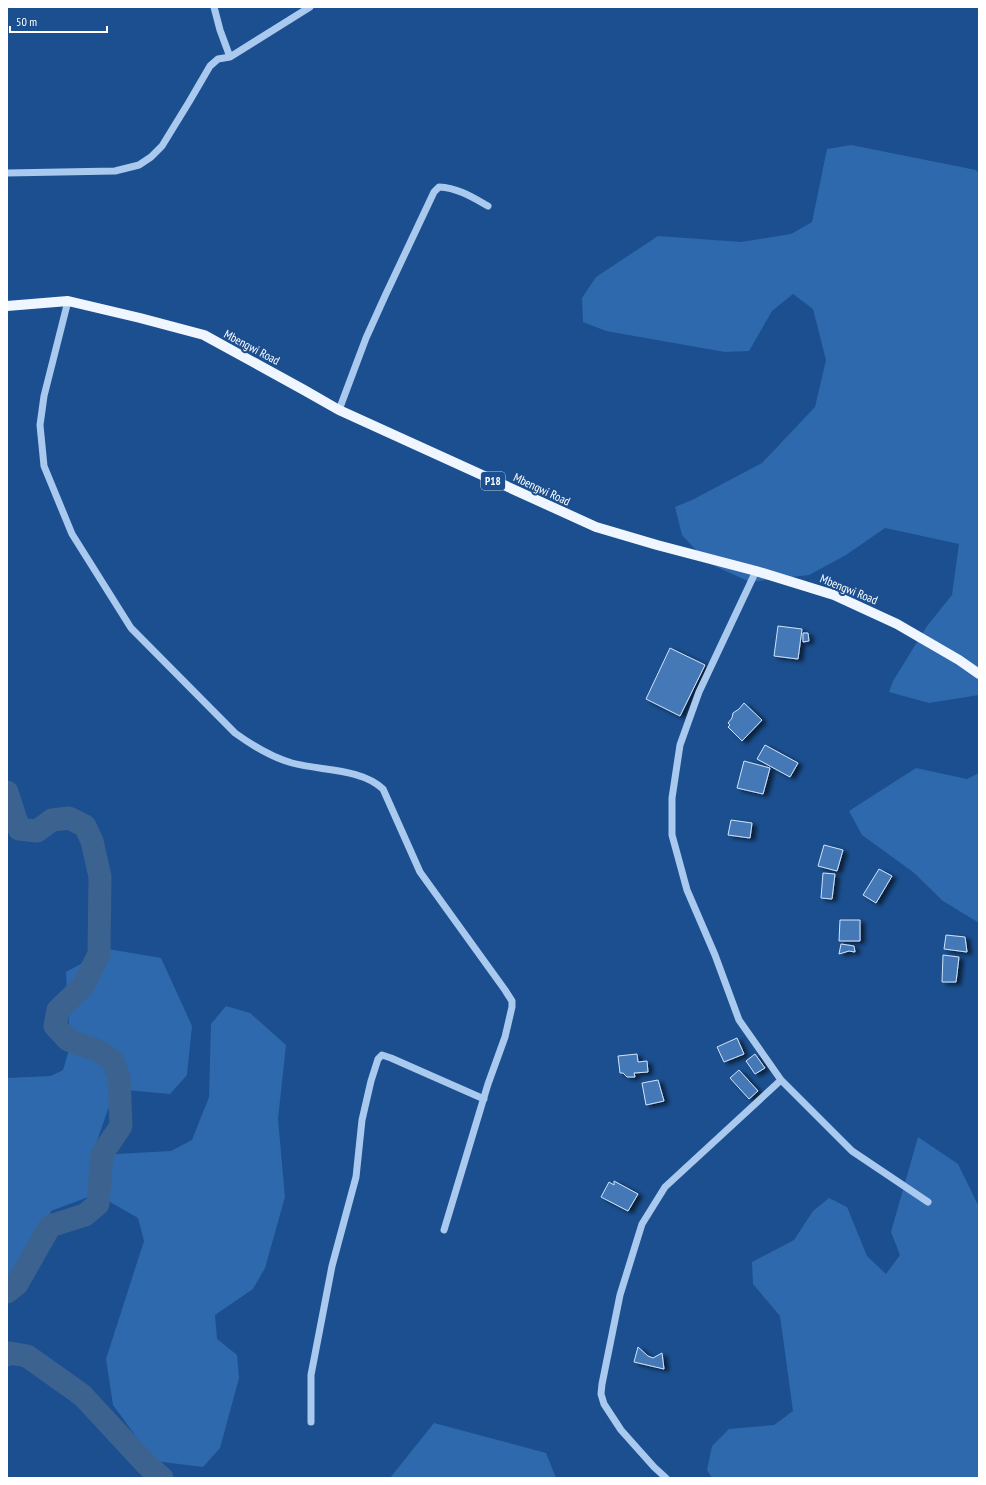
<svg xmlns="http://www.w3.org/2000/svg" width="986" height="1485" font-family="'PT Sans Narrow',sans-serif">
<defs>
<filter id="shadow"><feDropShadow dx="4.5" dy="2.5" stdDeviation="2" flood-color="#0009"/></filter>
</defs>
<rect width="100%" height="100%" fill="#1b4f8f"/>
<path fill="#2e69ad" d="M 851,145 L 976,170 L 979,174 L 979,695 L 929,703 L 889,692 L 893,681 L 927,626 L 952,595 L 959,544 L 885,528 L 846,555 L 809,575 L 750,582 L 708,563 L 682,535 L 675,507 L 692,500 L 762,463 L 815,407 L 826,360 L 813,309 L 793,294 L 772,311 L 749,351 L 725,352 L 606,331 L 583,322 L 582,298 L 596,277 L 658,236 L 741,242 L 791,234 L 812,222 L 827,149 Z
M 916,768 L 967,779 L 979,773 L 979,923 L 943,901 L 913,872 L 862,835 L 849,811 Z
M 108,949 L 161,958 L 192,1026 L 187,1075 L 170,1094 L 115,1089 L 96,1144 L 116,1154 L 171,1151 L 192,1140 L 209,1097 L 211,1024 L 226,1006 L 250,1013 L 286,1045 L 278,1119 L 285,1197 L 265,1268 L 253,1289 L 215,1315 L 217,1339 L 237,1355 L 239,1378 L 220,1448 L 203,1467 L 154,1461 L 113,1405 L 106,1359 L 144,1241 L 138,1218 L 96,1194 L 51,1211 L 31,1278 L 14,1295 L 7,1296 L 7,1078 L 51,1076 L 63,1070 L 70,1046 L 66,972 Z
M 918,1137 L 958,1164 L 979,1207 L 979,1478 L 712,1478 L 707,1470 L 712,1446 L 729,1429 L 774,1425 L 793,1411 L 780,1316 L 753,1284 L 752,1262 L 794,1240 L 813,1211 L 829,1198 L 847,1207 L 867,1256 L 886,1274 L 900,1255 L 891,1232 Z
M 434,1423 L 546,1453 L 556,1478 L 390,1478 Z"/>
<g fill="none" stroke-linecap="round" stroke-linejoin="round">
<path stroke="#3c6290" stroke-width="23" d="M 7,792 L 19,829 L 37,831 L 52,820 L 69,818 L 85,826 L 92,841 L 100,877 L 99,954 L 83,986 L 58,1010 L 55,1026 L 68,1040 L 99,1051 L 113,1061 L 119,1077 L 121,1126 L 102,1154 L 98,1204 L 85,1215 L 50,1226 L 17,1284 L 7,1292
M 7,1355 L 10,1353 L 27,1356 L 82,1395 L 147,1465 L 162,1478"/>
</g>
<path fill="#4478b7" stroke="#cfe3fa" filter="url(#shadow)" d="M 778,626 L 802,629 L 798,659 L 774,656 Z
M 803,633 L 808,633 L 809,641 L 803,642 Z
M 670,648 L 705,665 L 680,716 L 646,699 Z
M 744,703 L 762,720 L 742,741 L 728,727 L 730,725 L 728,723 L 732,718 L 733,713 L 739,709 Z
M 765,745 L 798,763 L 790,777 L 757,759 Z
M 744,761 L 770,768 L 763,794 L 737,788 Z
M 731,820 L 752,823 L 750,838 L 728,835 Z
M 824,845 L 843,850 L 837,871 L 818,866 Z
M 879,869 L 892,876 L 876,903 L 863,895 Z
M 823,873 L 835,874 L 832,899 L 821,898 Z
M 840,920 L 860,920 L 860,941 L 839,941 Z
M 946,935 L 965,937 L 967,952 L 944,949 Z
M 841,944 L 854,946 L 855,952 L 849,951 L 839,954 Z
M 943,955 L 959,957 L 956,982 L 942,982 Z
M 737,1038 L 744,1054 L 724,1062 L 717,1047 Z
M 637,1054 L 638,1062 L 647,1061 L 648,1072 L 634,1073 L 635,1077 L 627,1077 L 623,1073 L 620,1073 L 618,1056 Z
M 755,1054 L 765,1068 L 755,1074 L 746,1061 Z
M 739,1070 L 758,1091 L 749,1099 L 730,1078 Z
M 658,1080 L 664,1101 L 646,1105 L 642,1083 Z
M 614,1181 L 638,1194 L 628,1211 L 601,1197 L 609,1182 L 614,1185 Z
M 638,1347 L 648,1356 L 653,1358 L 662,1353 L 664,1369 L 634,1362 Z"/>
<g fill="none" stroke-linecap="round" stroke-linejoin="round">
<path stroke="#a9c9ee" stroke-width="7" d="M 214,7 L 220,30 L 230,57
M 7,173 L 115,171 L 139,165 L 151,157 L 162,146 L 189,102 L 210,66 L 218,59 L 230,57 L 310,7
M 68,301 L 44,396 L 40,425 L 44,466 L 72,534 L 131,628 L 235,733 C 253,746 271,757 292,763 C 321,771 361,768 383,789 L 420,872 L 505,990 L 512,1001 L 512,1007 L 505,1037 L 488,1084 L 444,1230
M 339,410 L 366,338 L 385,296 L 434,192 L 439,187 C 458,188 472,197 488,206
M 756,571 L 699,692 L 680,745 L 672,798 L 672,835 L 687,890 L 715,955 L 739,1020 L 781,1080 L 852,1151 L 928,1202
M 311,1422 L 311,1375 L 332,1266 L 356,1177 L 362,1120 L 371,1081 L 378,1059 L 382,1055 L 391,1058 L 484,1099
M 666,1478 L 654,1467 L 621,1430 L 604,1404 L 601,1394 L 602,1384 L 620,1295 L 642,1224 L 665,1187 L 781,1080"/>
<path stroke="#f0f6ff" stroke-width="10" d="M 7,306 L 68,301 L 140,318 L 204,335 L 304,390 L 339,410 L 596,527 L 657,545 L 756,571 L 834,595 L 897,624 L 959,660 L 979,674"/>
</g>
<g text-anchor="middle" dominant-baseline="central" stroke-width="4" stroke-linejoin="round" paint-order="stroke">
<rect fill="#1b4f8f" stroke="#bbcadd" stroke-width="1" x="481" y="472" width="24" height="18" rx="3"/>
<g font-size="11" font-weight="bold" fill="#fff">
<text x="493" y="481">P18</text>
</g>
<g font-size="12" fill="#fff" stroke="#1b4f8f">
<text transform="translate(252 347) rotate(28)">Mbengwi Road</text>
<text transform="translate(542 489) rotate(25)">Mbengwi Road</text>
<text transform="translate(849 589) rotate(22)">Mbengwi Road</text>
</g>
</g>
<rect width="986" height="1485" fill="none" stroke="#ffffff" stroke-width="16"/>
<path d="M10 26v6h97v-6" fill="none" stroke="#ffffff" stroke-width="2"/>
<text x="16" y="26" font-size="12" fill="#ffffff" stroke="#1b4f8f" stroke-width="3" paint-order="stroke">50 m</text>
</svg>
